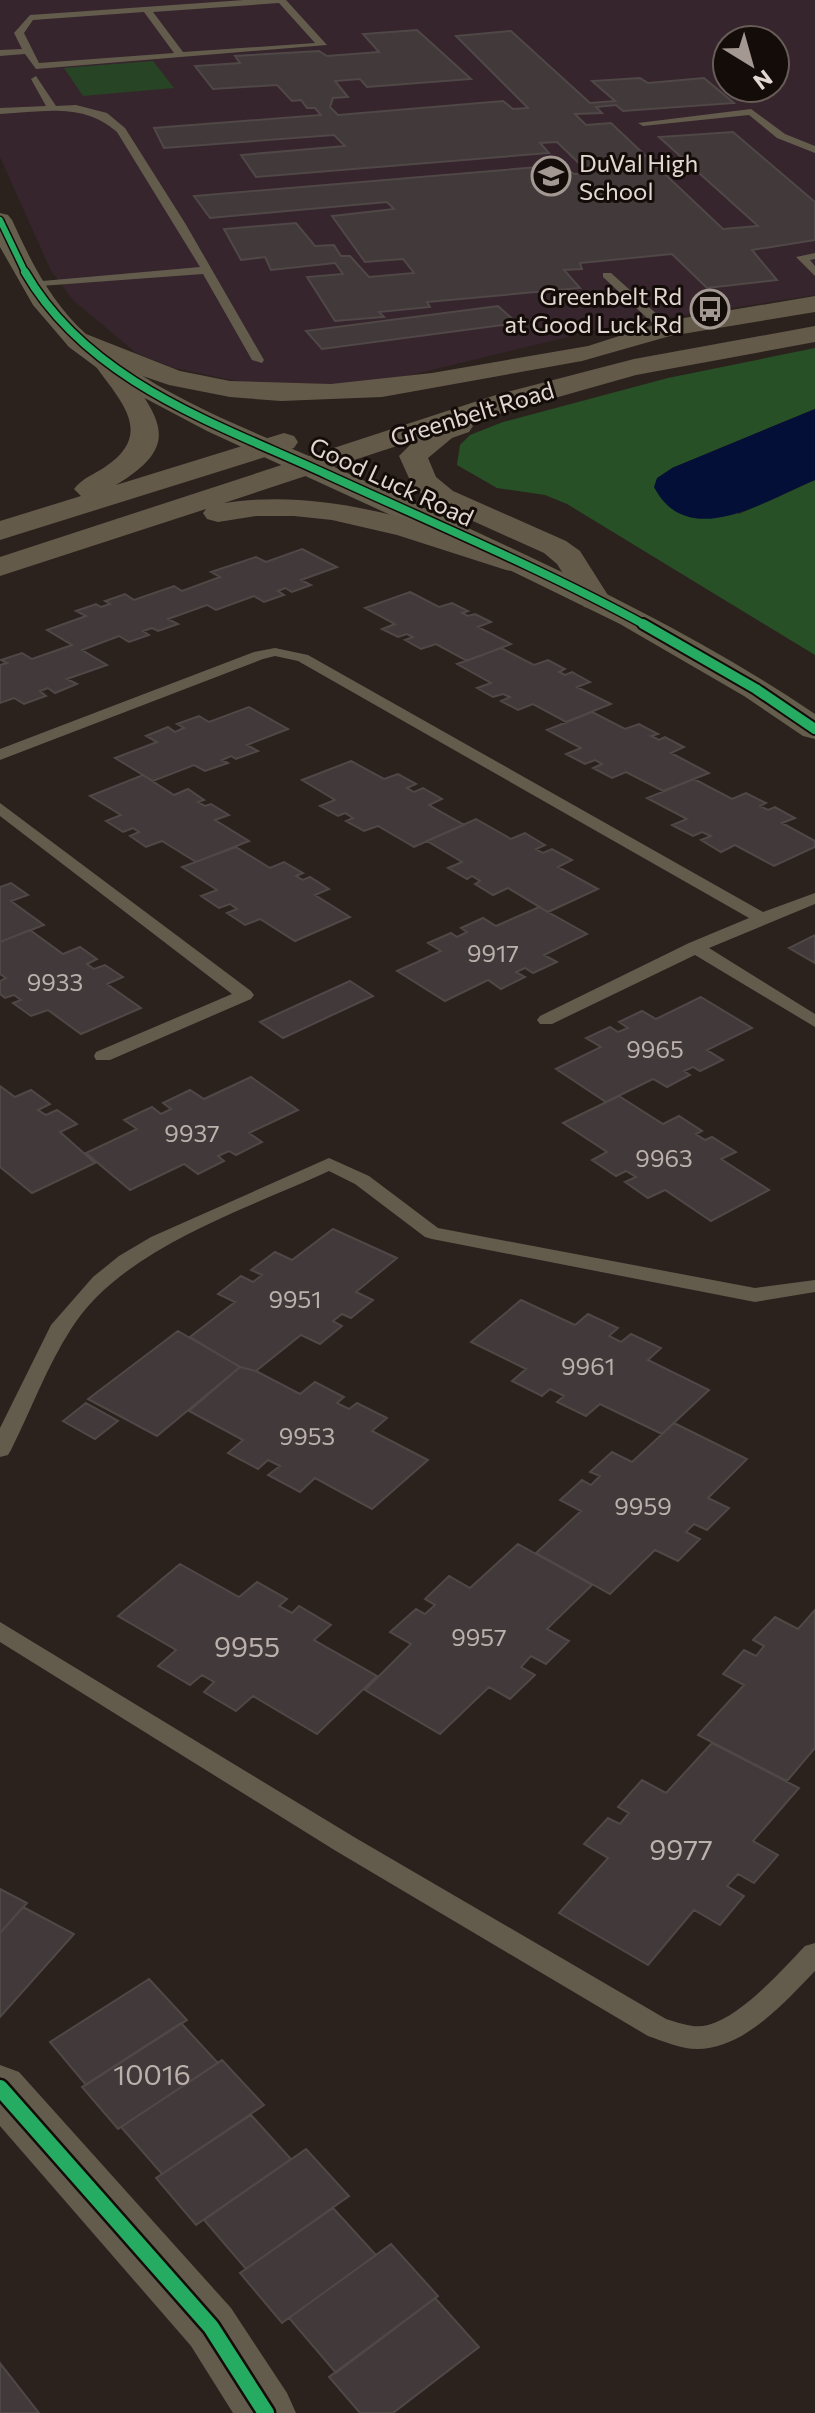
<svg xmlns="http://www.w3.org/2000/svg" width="815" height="2413" font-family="Commissioner,sans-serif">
<rect width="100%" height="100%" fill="#2b221e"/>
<path fill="#36252c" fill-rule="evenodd" d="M 0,0 L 815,0 L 815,295 L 609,327 L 378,383 L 342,386 L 251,384 L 174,368 L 136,353 L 73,300 L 51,271 L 0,157 ZM 727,40 L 775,40 L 775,88 L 727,88 Z"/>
<path fill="#274425" d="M 153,61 L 174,88 L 83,96 L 64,68 Z"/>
<path fill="#285027" d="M 815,348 L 815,409 L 672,468 L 739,514 L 815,480 L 815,655 L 567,504 L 545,495 L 497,488 L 457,465 L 460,445 L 470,435 L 503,422 L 668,378 Z"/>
<path fill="#040f37" d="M 815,409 L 815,480 C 768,499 688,553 654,487 L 657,478 L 672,468 Z"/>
<path fill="#423a3a" stroke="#504747" stroke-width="2" d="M 417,30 L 471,79 L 367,87 L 360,79 L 335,81 L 348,97 L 333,98 L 330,107 L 338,115 L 503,101 L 513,109 L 528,108 L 456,36 L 511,31 L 590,103 L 615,101 L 592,81 L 640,78 L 648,83 L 704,78 L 734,103 L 623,111 L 616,105 L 596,107 L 602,113 L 575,114 L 586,125 L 611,123 L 723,229 L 758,226 L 659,137 L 733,132 L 815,202 L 815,240 L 752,250 L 777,280 L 707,288 L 672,254 L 580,263 L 582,269 L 564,270 L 580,288 L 427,302 L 430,307 L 379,312 L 384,317 L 335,321 L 307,277 L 343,274 L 335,263 L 271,270 L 265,257 L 241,260 L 224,229 L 296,223 L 315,246 L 334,245 L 341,256 L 350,256 L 369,277 L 414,273 L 403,259 L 365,262 L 332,216 L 394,209 L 387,202 L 210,218 L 194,196 L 562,165 L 574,174 L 589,173 L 557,142 L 540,143 L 549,153 L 256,177 L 241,155 L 345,146 L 334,135 L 164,148 L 154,128 L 321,115 L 315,108 L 307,108 L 301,100 L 292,101 L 277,85 L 213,89 L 195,66 L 240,63 L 235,56 L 319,51 L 327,56 L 379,52 L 363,34 Z
M 498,306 L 517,323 L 322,349 L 306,331 Z
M 302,549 L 337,567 L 301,580 L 311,585 L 292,592 L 285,588 L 278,591 L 284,595 L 264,602 L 254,596 L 216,610 L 207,605 L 168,619 L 178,624 L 158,631 L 152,628 L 143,631 L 149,635 L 129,642 L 119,636 L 82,650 L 107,665 L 67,679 L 77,684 L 55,693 L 48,688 L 40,691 L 46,696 L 24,704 L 14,698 L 0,703 L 0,665 L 7,663 L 1,660 L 22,653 L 32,659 L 72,645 L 47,630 L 86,616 L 76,611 L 96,604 L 101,607 L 110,604 L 105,601 L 125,594 L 134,600 L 174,586 L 182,591 L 220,577 L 211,572 L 256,557 L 266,562 Z
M 410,592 L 439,607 L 452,603 L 468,611 L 462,613 L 468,616 L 475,614 L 491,622 L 478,627 L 511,644 L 467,661 L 436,644 L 421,649 L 405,640 L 413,637 L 407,634 L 398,637 L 382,629 L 395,624 L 365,608 Z
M 501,648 L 534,665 L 548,660 L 565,669 L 559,672 L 565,675 L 572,672 L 590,682 L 577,687 L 611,704 L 566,722 L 533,704 L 518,710 L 501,701 L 510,697 L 503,694 L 493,697 L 477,688 L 491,683 L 457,664 Z
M 249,707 L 288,729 L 247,745 L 258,751 L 236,759 L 231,756 L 222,760 L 228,763 L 205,771 L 194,765 L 153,781 L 115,758 L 157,742 L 146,736 L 168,727 L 175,732 L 184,728 L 177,724 L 199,716 L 209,722 Z
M 592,712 L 625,729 L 639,724 L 658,734 L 651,736 L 659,740 L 665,737 L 684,747 L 671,753 L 709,773 L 663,791 L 626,772 L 612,778 L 593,768 L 602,764 L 595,760 L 585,764 L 566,754 L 581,748 L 547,730 Z
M 351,761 L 384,779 L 398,774 L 416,784 L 407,788 L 414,792 L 423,788 L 442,799 L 429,805 L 464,825 L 414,847 L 378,826 L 364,831 L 346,821 L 353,818 L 345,813 L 338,816 L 320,806 L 335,800 L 302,780 Z
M 143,775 L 174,795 L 188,789 L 204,800 L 198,802 L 205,806 L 211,804 L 229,815 L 215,820 L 249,841 L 196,862 L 162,841 L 146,847 L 130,836 L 139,832 L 133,828 L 123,832 L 106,821 L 121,815 L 90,796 Z
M 694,779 L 732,799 L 746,793 L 766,803 L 760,806 L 768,810 L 775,807 L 795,818 L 782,823 L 815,841 L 815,847 L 774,866 L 735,845 L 721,852 L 701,840 L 711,836 L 702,832 L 693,836 L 672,825 L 687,819 L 647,798 Z
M 476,819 L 511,839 L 525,833 L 545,845 L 536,849 L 543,853 L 552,849 L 572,860 L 558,867 L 598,889 L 548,912 L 508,888 L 493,895 L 475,884 L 480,881 L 472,876 L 467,879 L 448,868 L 462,862 L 427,841 Z
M 236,847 L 270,868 L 284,862 L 303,873 L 296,876 L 303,880 L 310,877 L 329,889 L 315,895 L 350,917 L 295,941 L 260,919 L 245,925 L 227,913 L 237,909 L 230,904 L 219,908 L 201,896 L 217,890 L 182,867 Z
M 11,883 L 28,895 L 11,901 L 44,925 L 0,942 L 0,887 Z
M 539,907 L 587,934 L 544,955 L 557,962 L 533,973 L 525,968 L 516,972 L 525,977 L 501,989 L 488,980 L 445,1001 L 397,971 L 441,951 L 428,943 L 451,933 L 457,937 L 467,932 L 461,928 L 483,918 L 496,926 Z
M 30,930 L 63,954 L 80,947 L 97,959 L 87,964 L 94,969 L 105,965 L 123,977 L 107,984 L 141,1008 L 81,1034 L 48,1010 L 31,1016 L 13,1003 L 21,1000 L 14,995 L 5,998 L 0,994 L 0,981 L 6,978 L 0,974 L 0,942 Z
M 815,935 L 815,963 L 789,948 Z
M 350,981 L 373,996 L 283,1038 L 260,1022 Z
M 701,997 L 752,1028 L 707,1050 L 723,1060 L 700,1071 L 693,1067 L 684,1071 L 690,1075 L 667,1087 L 653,1079 L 606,1102 L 556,1069 L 601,1047 L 586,1038 L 610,1027 L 618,1032 L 628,1028 L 619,1022 L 642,1011 L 656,1019 Z
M 251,1077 L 298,1110 L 249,1133 L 262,1142 L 236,1155 L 229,1151 L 218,1156 L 224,1161 L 198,1174 L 184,1164 L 130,1190 L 86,1153 L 137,1129 L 124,1120 L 152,1107 L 161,1114 L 171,1109 L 163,1103 L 190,1090 L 204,1099 Z
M 0,1086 L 15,1097 L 31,1090 L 50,1104 L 38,1110 L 46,1115 L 57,1110 L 77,1124 L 60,1132 L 95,1163 L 32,1193 L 0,1167 Z
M 619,1096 L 663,1124 L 679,1116 L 702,1131 L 696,1134 L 705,1140 L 712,1137 L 736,1152 L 721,1159 L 769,1190 L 711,1221 L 665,1190 L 648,1198 L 625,1182 L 636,1177 L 626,1171 L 616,1176 L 592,1160 L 607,1152 L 563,1123 Z
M 333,1229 L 397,1258 L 356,1292 L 373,1300 L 351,1318 L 342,1314 L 333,1321 L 342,1326 L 320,1344 L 301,1335 L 256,1371 L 240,1367 L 190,1337 L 235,1302 L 218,1294 L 241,1276 L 253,1282 L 262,1275 L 251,1270 L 275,1252 L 292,1260 Z
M 521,1300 L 575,1325 L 588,1314 L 618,1328 L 609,1336 L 621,1342 L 631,1334 L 661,1348 L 648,1360 L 709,1390 L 662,1434 L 600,1404 L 586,1416 L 557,1402 L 564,1396 L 550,1389 L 542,1396 L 512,1381 L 526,1369 L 471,1342 Z
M 178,1331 L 240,1367 L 157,1436 L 88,1399 Z
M 240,1367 L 256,1371 L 300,1394 L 315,1382 L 344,1397 L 337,1403 L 349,1409 L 357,1403 L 387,1418 L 372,1431 L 428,1460 L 372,1509 L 315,1478 L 300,1492 L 268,1475 L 280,1466 L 268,1460 L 258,1469 L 228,1453 L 243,1440 L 189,1411 Z
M 86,1403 L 118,1421 L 95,1439 L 63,1421 Z
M 674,1423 L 747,1459 L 708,1498 L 729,1508 L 707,1530 L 694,1524 L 686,1532 L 700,1539 L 678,1561 L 655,1550 L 610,1594 L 536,1553 L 581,1511 L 560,1500 L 582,1480 L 591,1485 L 600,1476 L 590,1472 L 612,1452 L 632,1462 Z
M 518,1544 L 592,1585 L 547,1629 L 569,1641 L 546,1664 L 531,1656 L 521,1667 L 535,1675 L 510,1699 L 489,1687 L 440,1734 L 365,1690 L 411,1644 L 390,1632 L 416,1609 L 425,1614 L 435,1605 L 425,1599 L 449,1576 L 470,1588 Z
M 180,1564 L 239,1597 L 257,1582 L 287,1599 L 279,1606 L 292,1613 L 299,1606 L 331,1625 L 314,1640 L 377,1676 L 317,1734 L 253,1696 L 236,1711 L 204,1692 L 214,1682 L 202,1675 L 190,1685 L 158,1666 L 176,1650 L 118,1616 Z
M 815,1610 L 815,1748 L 787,1781 L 698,1735 L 744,1685 L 723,1674 L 744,1650 L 756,1656 L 764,1646 L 753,1640 L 775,1617 L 798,1629 Z
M 712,1743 L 799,1788 L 753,1841 L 778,1855 L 754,1883 L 738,1874 L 727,1886 L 744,1896 L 720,1925 L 694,1910 L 648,1965 L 559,1913 L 608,1858 L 584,1844 L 608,1818 L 620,1824 L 629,1813 L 618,1807 L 642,1780 L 666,1793 Z
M 0,1889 L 27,1903 L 0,1933 Z
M 23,1907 L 74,1934 L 0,2017 L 0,1933 Z
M 149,1979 L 187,2020 L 86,2085 L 50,2042 Z
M 181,2023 L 218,2063 L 118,2129 L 82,2087 Z
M 222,2060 L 264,2105 L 162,2174 L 121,2127 Z
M 251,2115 L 291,2159 L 196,2225 L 156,2178 Z
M 306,2149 L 349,2196 L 246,2269 L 204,2220 Z
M 333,2208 L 376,2255 L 282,2323 L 240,2273 Z
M 391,2244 L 438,2296 L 336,2373 L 289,2318 Z
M 435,2298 L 479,2347 L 393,2413 L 360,2413 L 329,2377 Z
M 0,2363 L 39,2413 L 0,2413 Z"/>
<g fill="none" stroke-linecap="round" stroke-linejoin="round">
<path fill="#635c4d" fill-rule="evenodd" d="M 244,0 L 286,0 L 327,45 L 36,69 L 25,54 L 0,56 L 0,50 L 22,49 L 14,33 L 30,15 ZM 279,3 L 315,43 L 183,52 L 153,12 ZM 144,12 L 174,53 L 39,63 L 24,33 L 33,20 Z
M 36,76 L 56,106 L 76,105 L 107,113 L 125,128 L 185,223 L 264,360 L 262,363 L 252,360 L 203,274 L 27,287 L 25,285 L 31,282 L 200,267 L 117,132 C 83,102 43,112 0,114 L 0,108 L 46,106 L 31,79 Z
M 751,109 L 785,134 L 815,146 L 815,153 L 777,138 L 749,115 L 643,126 L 638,123 Z
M 815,253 L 815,259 L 810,260 L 815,266 L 815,276 L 796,257 Z
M 603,273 L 611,273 L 670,326 L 670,332 L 662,332 L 603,277 Z
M 275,648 L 308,655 L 763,912 L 815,893 L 815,904 L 709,948 L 815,1014 L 815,1027 L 695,955 L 552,1024 L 540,1024 L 537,1020 L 540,1016 L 689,943 L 749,918 L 298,661 L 275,656 L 263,659 L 0,760 L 0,749 L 254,652 Z
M 0,803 L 251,991 L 254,995 L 251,999 L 110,1060 L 96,1060 L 94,1056 L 96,1052 L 232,994 L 0,816 Z
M 329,1158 L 369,1176 L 438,1228 L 755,1288 L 815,1280 L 815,1292 L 755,1302 L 432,1239 L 425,1237 L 355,1184 L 329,1171 C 245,1210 122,1248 71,1329 C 47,1366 31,1410 11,1450 L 8,1455 L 0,1457 L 0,1428 L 51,1325 L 93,1277 L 119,1256 L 151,1237 Z
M 0,1622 L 354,1837 L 666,2019 C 680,2023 694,2029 708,2025 C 742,2016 782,1970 805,1946 L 815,1943 L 815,1971 C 785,2002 744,2049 697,2049 C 681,2049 663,2041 648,2036 L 336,1851 L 0,1642 Z"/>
<path fill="#635c4d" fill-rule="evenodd" d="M 0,2065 L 19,2072 L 231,2308 L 287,2393 L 296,2413 L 233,2413 L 191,2346 L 0,2126 Z"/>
<path fill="#665e4d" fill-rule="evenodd" d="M 0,213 L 8,215 L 12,220 C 31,262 52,304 87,335 C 159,399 257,432 343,471 C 504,545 667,614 815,714 L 815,739 L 803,736 L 744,696 L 620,624 L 491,561 L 207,431 L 120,385 L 69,347 L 33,305 L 0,247 Z"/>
<path fill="#645a4a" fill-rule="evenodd" d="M 815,296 L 815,312 L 670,336 L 582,361 L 382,397 L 281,401 L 230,397 L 169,385 L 125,370 C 162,421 181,446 116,485 L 284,433 L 294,436 L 298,442 L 294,448 L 0,540 L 0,521 L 81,496 L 74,489 C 82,478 95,474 105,467 C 157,432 118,399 92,361 L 94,357 L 68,346 L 64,340 L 68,334 L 86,334 L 180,371 L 230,381 L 331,384 L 432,373 L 588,346 L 666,321 Z
M 815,326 L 815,342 L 636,375 L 470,422 L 473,426 L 469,432 L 452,438 L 428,458 L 436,477 L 453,491 L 566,541 L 580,551 L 611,600 L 606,607 L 595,609 L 584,607 L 557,564 L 544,553 L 433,503 L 413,487 L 399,456 L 415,440 L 224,503 C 330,487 429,525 528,556 L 532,563 L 528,570 L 517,572 L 506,570 L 397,535 L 332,520 L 294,516 L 256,516 L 218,522 L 207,519 L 203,513 L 206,509 L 0,576 L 0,557 L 499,394 L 634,359 Z"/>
<defs>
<path id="cycleway-far3" d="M 0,220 L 26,274"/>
<path id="cycleway-far2" d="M 25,272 C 89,383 218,424 328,475 C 435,524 544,570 647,626"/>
<path id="cycleway-far1" d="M 643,624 L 756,689 L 815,729"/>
<path id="cycleway" d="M 0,2088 L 211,2327 L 266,2413"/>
</defs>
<use href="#cycleway-far3" stroke="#140c08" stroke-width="9"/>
<use href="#cycleway-far2" stroke="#140c08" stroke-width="11"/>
<use href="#cycleway-far1" stroke="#140c08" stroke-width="14"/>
<use href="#cycleway" stroke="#140c08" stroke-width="21"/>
<use href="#cycleway-far3" stroke="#26ab63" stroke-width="6"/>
<use href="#cycleway-far2" stroke="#26ab63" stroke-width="8"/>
<use href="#cycleway-far1" stroke="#26ab63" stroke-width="10"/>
<use href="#cycleway" stroke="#26ab63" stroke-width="16"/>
</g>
<defs>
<symbol id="school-ring" viewBox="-11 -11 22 22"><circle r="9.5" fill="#140c08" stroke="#a39892" stroke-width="1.5"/><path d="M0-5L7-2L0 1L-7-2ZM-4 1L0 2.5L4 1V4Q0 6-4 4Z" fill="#a39892"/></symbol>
<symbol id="bus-ring" viewBox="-11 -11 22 22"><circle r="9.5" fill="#140c08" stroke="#a39892" stroke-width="1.5"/><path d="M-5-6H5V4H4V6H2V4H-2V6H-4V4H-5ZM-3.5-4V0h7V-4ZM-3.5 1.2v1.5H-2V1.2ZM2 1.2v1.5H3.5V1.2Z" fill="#a39892"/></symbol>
</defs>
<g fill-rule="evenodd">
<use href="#school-ring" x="529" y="154" width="44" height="44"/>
<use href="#bus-ring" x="688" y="287" width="44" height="44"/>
</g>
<g text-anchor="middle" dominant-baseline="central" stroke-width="6" stroke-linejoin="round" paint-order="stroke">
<g font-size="24" fill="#e3d7d1" stroke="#140c08" text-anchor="start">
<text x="579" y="162">DuVal High<tspan x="579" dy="28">School</tspan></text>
<text x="682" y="295" text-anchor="end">Greenbelt Rd<tspan x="682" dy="28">at Good Luck Rd</tspan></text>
</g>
<g font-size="24" fill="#e3d7d1" stroke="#140c08">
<text transform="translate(472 413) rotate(-17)">Greenbelt Road</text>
<text transform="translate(392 481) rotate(25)">Good Luck Road</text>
</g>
<g font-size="24" fill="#bbb0ab">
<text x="493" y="952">9917</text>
<text x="55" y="981">9933</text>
<text x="655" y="1048">9965</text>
<text x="192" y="1132">9937</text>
<text x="664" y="1157">9963</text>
<text x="295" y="1298">9951</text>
<text x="588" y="1365">9961</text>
<text x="307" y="1435">9953</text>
<text x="643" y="1505">9959</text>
<text x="479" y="1636">9957</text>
</g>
<g font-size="28" fill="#bbb0ab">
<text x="247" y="1646">9955</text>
<text x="681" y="1849">9977</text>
<text x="152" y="2074">10016</text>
</g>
</g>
<g transform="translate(751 64) rotate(143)"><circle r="38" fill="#140c08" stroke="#675d58" stroke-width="2"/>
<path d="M0-6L14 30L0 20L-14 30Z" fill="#a39892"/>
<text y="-12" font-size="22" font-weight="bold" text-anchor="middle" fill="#e3d7d1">N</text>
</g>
</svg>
